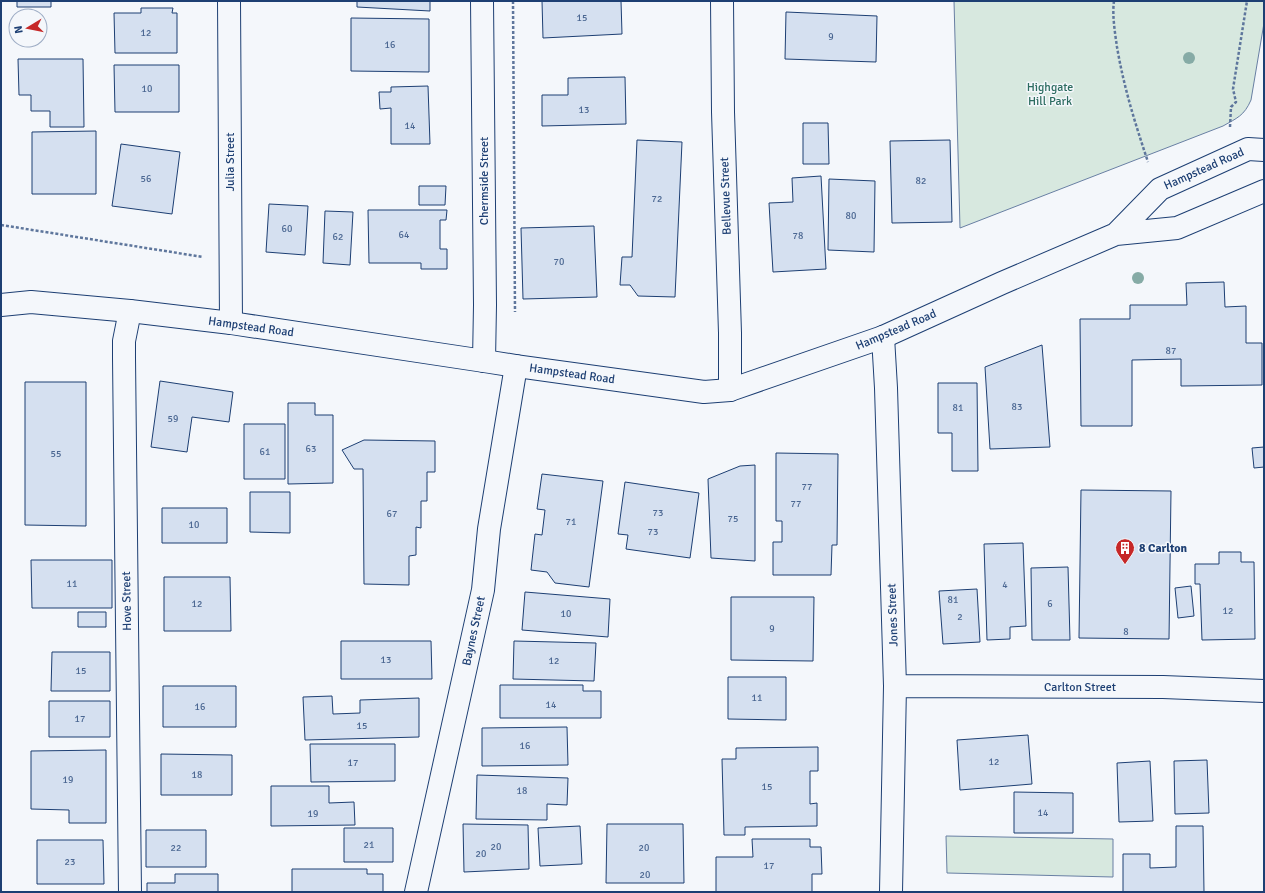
<svg xmlns="http://www.w3.org/2000/svg" width="1265" height="893" font-family="Signika,sans-serif">
<rect width="100%" height="100%" fill="#f4f7fb"/>
<path fill="#d7e8df" stroke="#687fa3" d="M 954,1 L 1264,1 L 1264,23 L 1251,100 C 1244,116 1237,118 1223,126 L 960,228 Z
M 946,836 L 1113,839 L 1113,877 L 947,873 Z"/>
<path fill="#d5e0f0" stroke="#1d3f73" d="M 17,1 L 51,1 L 51,7 L 17,7 Z
M 357,1 L 430,1 L 430,11 L 357,7 Z
M 542,1 L 621,1 L 622,34 L 543,38 Z
M 141,8 L 173,8 L 172,13 L 177,13 L 177,53 L 115,53 L 114,13 L 141,13 Z
M 786,12 L 877,16 L 876,62 L 785,59 Z
M 351,18 L 429,19 L 429,72 L 351,71 Z
M 18,59 L 83,59 L 84,127 L 50,127 L 50,111 L 31,111 L 31,95 L 19,95 Z
M 114,65 L 179,65 L 179,112 L 115,112 Z
M 625,77 L 626,124 L 542,126 L 542,95 L 568,95 L 568,78 Z
M 428,86 L 430,144 L 391,144 L 391,108 L 380,109 L 379,92 L 391,92 L 391,87 Z
M 803,123 L 828,123 L 829,164 L 803,164 Z
M 96,131 L 96,194 L 32,194 L 32,132 Z
M 637,140 L 682,142 L 675,297 L 638,296 L 630,285 L 620,285 L 622,257 L 632,257 Z
M 950,140 L 952,222 L 892,223 L 890,141 Z
M 121,144 L 180,152 L 172,214 L 112,206 Z
M 821,176 L 826,269 L 773,272 L 769,203 L 793,202 L 792,178 Z
M 829,179 L 875,181 L 874,252 L 828,250 Z
M 419,186 L 446,186 L 445,205 L 419,205 Z
M 269,204 L 308,206 L 305,255 L 266,252 Z
M 368,210 L 447,210 L 446,220 L 440,220 L 440,249 L 447,249 L 447,269 L 421,269 L 421,263 L 369,263 Z
M 325,211 L 353,212 L 350,265 L 323,263 Z
M 594,226 L 597,297 L 523,299 L 521,228 Z
M 1224,282 L 1225,307 L 1246,306 L 1246,343 L 1262,343 L 1262,385 L 1181,386 L 1181,359 L 1132,360 L 1132,426 L 1081,426 L 1080,319 L 1130,319 L 1130,305 L 1187,305 L 1186,283 Z
M 1042,345 L 1050,447 L 990,449 L 985,367 Z
M 160,381 L 233,392 L 229,422 L 192,417 L 187,452 L 151,447 Z
M 25,382 L 86,382 L 86,526 L 25,525 Z
M 938,383 L 977,383 L 978,471 L 952,471 L 952,433 L 938,433 Z
M 288,403 L 315,403 L 315,415 L 333,415 L 333,483 L 288,484 Z
M 244,424 L 285,424 L 285,479 L 244,479 Z
M 364,440 L 435,441 L 435,472 L 427,472 L 427,501 L 421,501 L 421,528 L 416,527 L 416,555 L 409,556 L 409,585 L 364,584 L 363,469 L 354,469 L 342,450 Z
M 1264,447 L 1264,467 L 1254,468 L 1252,448 Z
M 776,453 L 838,454 L 837,545 L 832,545 L 831,575 L 773,575 L 773,542 L 782,542 L 782,521 L 776,521 Z
M 755,465 L 755,561 L 711,558 L 708,479 L 740,466 Z
M 542,474 L 603,481 L 589,587 L 555,583 L 547,572 L 531,570 L 535,534 L 542,535 L 545,510 L 537,509 Z
M 625,482 L 699,493 L 690,558 L 626,549 L 628,535 L 618,534 Z
M 1081,490 L 1171,491 L 1169,639 L 1079,638 Z
M 250,492 L 290,492 L 290,533 L 250,532 Z
M 162,508 L 227,508 L 227,543 L 162,543 Z
M 1023,543 L 1026,626 L 1010,627 L 1010,639 L 987,640 L 984,544 Z
M 1219,552 L 1241,552 L 1241,562 L 1254,562 L 1255,639 L 1202,640 L 1200,584 L 1195,584 L 1195,564 L 1219,564 Z
M 31,560 L 112,560 L 112,608 L 32,608 Z
M 1068,567 L 1070,640 L 1032,640 L 1031,568 Z
M 164,577 L 230,577 L 231,631 L 164,631 Z
M 1191,586 L 1194,616 L 1178,618 L 1175,588 Z
M 977,589 L 980,642 L 943,644 L 939,591 Z
M 525,592 L 610,599 L 608,637 L 522,630 Z
M 731,597 L 814,597 L 813,661 L 731,660 Z
M 78,612 L 106,612 L 106,627 L 78,627 Z
M 341,641 L 431,641 L 432,679 L 341,679 Z
M 514,641 L 596,643 L 594,681 L 513,679 Z
M 52,652 L 110,652 L 110,691 L 51,691 Z
M 728,677 L 786,677 L 786,720 L 728,719 Z
M 500,685 L 583,685 L 583,691 L 601,691 L 601,718 L 500,718 Z
M 163,686 L 236,686 L 236,727 L 163,727 Z
M 332,696 L 333,714 L 360,713 L 360,700 L 419,698 L 419,737 L 305,740 L 303,697 Z
M 49,701 L 110,701 L 110,737 L 49,737 Z
M 567,727 L 568,765 L 482,766 L 482,728 Z
M 1028,735 L 1032,784 L 960,790 L 957,740 Z
M 310,744 L 395,744 L 395,781 L 311,782 Z
M 818,747 L 818,771 L 810,771 L 810,804 L 817,803 L 817,826 L 745,827 L 745,835 L 724,835 L 722,759 L 736,759 L 736,748 Z
M 106,750 L 106,823 L 69,823 L 69,810 L 31,809 L 31,751 Z
M 161,754 L 232,755 L 232,795 L 161,795 Z
M 1207,760 L 1209,813 L 1175,814 L 1174,761 Z
M 1150,761 L 1153,821 L 1119,822 L 1117,763 Z
M 477,775 L 568,778 L 567,805 L 547,804 L 547,820 L 476,819 Z
M 271,786 L 329,786 L 329,803 L 354,802 L 355,825 L 271,826 Z
M 1014,792 L 1073,793 L 1073,833 L 1014,833 Z
M 463,824 L 528,825 L 529,869 L 464,872 Z
M 607,824 L 683,824 L 684,883 L 606,883 Z
M 580,826 L 582,864 L 540,866 L 538,828 Z
M 1176,826 L 1203,826 L 1204,892 L 1123,892 L 1123,854 L 1150,854 L 1150,868 L 1176,867 Z
M 344,828 L 393,828 L 393,862 L 344,862 Z
M 146,830 L 206,830 L 206,867 L 146,867 Z
M 752,839 L 810,839 L 810,847 L 821,847 L 822,874 L 812,874 L 812,892 L 716,892 L 716,857 L 753,857 Z
M 37,840 L 103,840 L 104,884 L 37,884 Z
M 292,869 L 367,869 L 367,874 L 383,874 L 383,892 L 292,892 Z
M 175,874 L 218,874 L 218,892 L 147,892 L 147,883 L 175,883 Z"/>
<g fill="none" stroke-linecap="round" stroke-linejoin="round">
<defs>
<path id="street" d="M 229,1 L 231,323
M 482,1 L 485,305 L 484,361
M 722,1 L 723,112 L 730,333 L 730,390
M 883,337 L 886,388 L 895,686 L 891,892
M 895,686 L 1163,687 L 1264,691
M 130,892 L 124,358 L 124,341 L 130,311
M 416,892 L 483,590 L 489,529 L 516,366"/>
<path id="secondary" d="M 1116,234 L 1160,189 L 1248,149 L 1264,150
M 1,305 L 31,302 L 130,311 L 231,323 L 484,361 L 516,366 L 704,392 L 730,390 L 883,337 L 1002,283 L 1116,234 L 1177,228 L 1264,191"/>
</defs>
<use href="#street" stroke="#1d3f73" stroke-width="24"/>
<use href="#secondary" stroke="#1d3f73" stroke-width="24"/>
<path stroke="#5e769c" stroke-width="2.5" stroke-dasharray="3 2" stroke-linecap="butt" d="M 513,1 L 515,312
M 1114,1 C 1112,15 1115,33 1117,47 C 1124,88 1135,123 1148,162
M 1230,127 L 1231,107 L 1236,102 L 1233,89 L 1247,1
M 1,225 L 203,257"/>
<use href="#street" stroke="#f4f7fb" stroke-width="22"/>
<use href="#secondary" stroke="#f4f7fb" stroke-width="22"/>
</g>
<g fill="#86aba6">
<circle cx="1189" cy="58" r="6"/>
<circle cx="1138" cy="278" r="6"/>
</g>
<defs>
<symbol id="building-pin" viewBox="-11 -11 22 30"><path d="M0 17L-7.5 6A9.5 9.5 0 1 1 7.5 6Z" fill="#c62828" stroke="#f4f7fb"/><path d="M-4-6H4V6H1V3H-1V6H-4ZM-2.5-4.3h1.7v1.8h-1.7ZM.8-4.3h1.7v1.8H.8ZM-2.5-1h1.7V.8h-1.7ZM.8-1h1.7V.8H.8Z" fill="#fff"/></symbol>
</defs>
<g fill-rule="evenodd">
<use href="#building-pin" x="1114" y="537" width="22" height="30"/>
</g>
<g text-anchor="middle" dominant-baseline="central" stroke-width="3" stroke-linejoin="round" paint-order="stroke">
<g font-size="10" fill="#4b6792">
<text x="582" y="18">15</text>
<text x="146" y="33">12</text>
<text x="831" y="37">9</text>
<text x="390" y="45">16</text>
<text x="147" y="89">10</text>
<text x="584" y="110">13</text>
<text x="410" y="126">14</text>
<text x="146" y="179">56</text>
<text x="921" y="181">82</text>
<text x="657" y="199">72</text>
<text x="851" y="216">80</text>
<text x="287" y="229">60</text>
<text x="404" y="235">64</text>
<text x="798" y="236">78</text>
<text x="338" y="237">62</text>
<text x="559" y="262">70</text>
<text x="1171" y="351">87</text>
<text x="1017" y="407">83</text>
<text x="958" y="408">81</text>
<text x="173" y="419">59</text>
<text x="311" y="449">63</text>
<text x="265" y="452">61</text>
<text x="56" y="454">55</text>
<text x="807" y="487">77</text>
<text x="796" y="504">77</text>
<text x="658" y="513">73</text>
<text x="392" y="514">67</text>
<text x="733" y="519">75</text>
<text x="571" y="522">71</text>
<text x="194" y="525">10</text>
<text x="653" y="532">73</text>
<text x="72" y="584">11</text>
<text x="1005" y="585">4</text>
<text x="953" y="600">81</text>
<text x="197" y="604">12</text>
<text x="1050" y="604">6</text>
<text x="1228" y="611">12</text>
<text x="566" y="614">10</text>
<text x="960" y="617">2</text>
<text x="772" y="629">9</text>
<text x="1126" y="632">8</text>
<text x="386" y="660">13</text>
<text x="554" y="661">12</text>
<text x="81" y="671">15</text>
<text x="757" y="698">11</text>
<text x="551" y="705">14</text>
<text x="200" y="707">16</text>
<text x="80" y="719">17</text>
<text x="362" y="726">15</text>
<text x="525" y="746">16</text>
<text x="994" y="762">12</text>
<text x="353" y="763">17</text>
<text x="197" y="775">18</text>
<text x="68" y="780">19</text>
<text x="767" y="787">15</text>
<text x="522" y="791">18</text>
<text x="1043" y="813">14</text>
<text x="313" y="814">19</text>
<text x="369" y="845">21</text>
<text x="496" y="847">20</text>
<text x="176" y="848">22</text>
<text x="644" y="848">20</text>
<text x="481" y="854">20</text>
<text x="70" y="862">23</text>
<text x="769" y="866">17</text>
<text x="645" y="875">20</text>
</g>
<g font-size="12" fill="#2c6c60" stroke="#f4f7fb">
<text x="1050" y="87">Highgate<tspan x="1050" dy="14">Hill Park</tspan></text>
</g>
<g font-size="12" fill="#1d3f73" stroke="#f4f7fb">
<text transform="translate(230 162) rotate(-90)">Julia Street</text>
<text transform="translate(1204 169) rotate(-24)">Hampstead Road</text>
<text transform="translate(484 181) rotate(-90)">Chermside Street</text>
<text transform="translate(726 196) rotate(-92)">Bellevue Street</text>
<text transform="translate(251 327) rotate(8)">Hampstead Road</text>
<text transform="translate(896 330) rotate(-23)">Hampstead Road</text>
<text transform="translate(572 374) rotate(8)">Hampstead Road</text>
<text transform="translate(127 601) rotate(-91)">Hove Street</text>
<text transform="translate(893 615) rotate(-92)">Jones Street</text>
<text transform="translate(474 631) rotate(-78)">Baynes Street</text>
<text x="1080" y="687">Carlton Street</text>
</g>
<g font-size="12" font-weight="bold" fill="#1d3f73" stroke="#f4f7fb" text-anchor="start">
<text x="1139" y="548">8 Carlton</text>
</g>
</g>
<rect width="1265" height="893" fill="none" stroke="#1d3f73" stroke-width="4"/>
<g transform="translate(28 28) rotate(260)"><circle r="19" fill="#f4f7fb" stroke="#9eadc5"/>
<path d="M0-3L7 15L0 10L-7 15Z" fill="#c62828"/>
<text y="-6" font-size="11" font-weight="bold" text-anchor="middle" fill="#1d3f73">N</text>
</g>
</svg>
